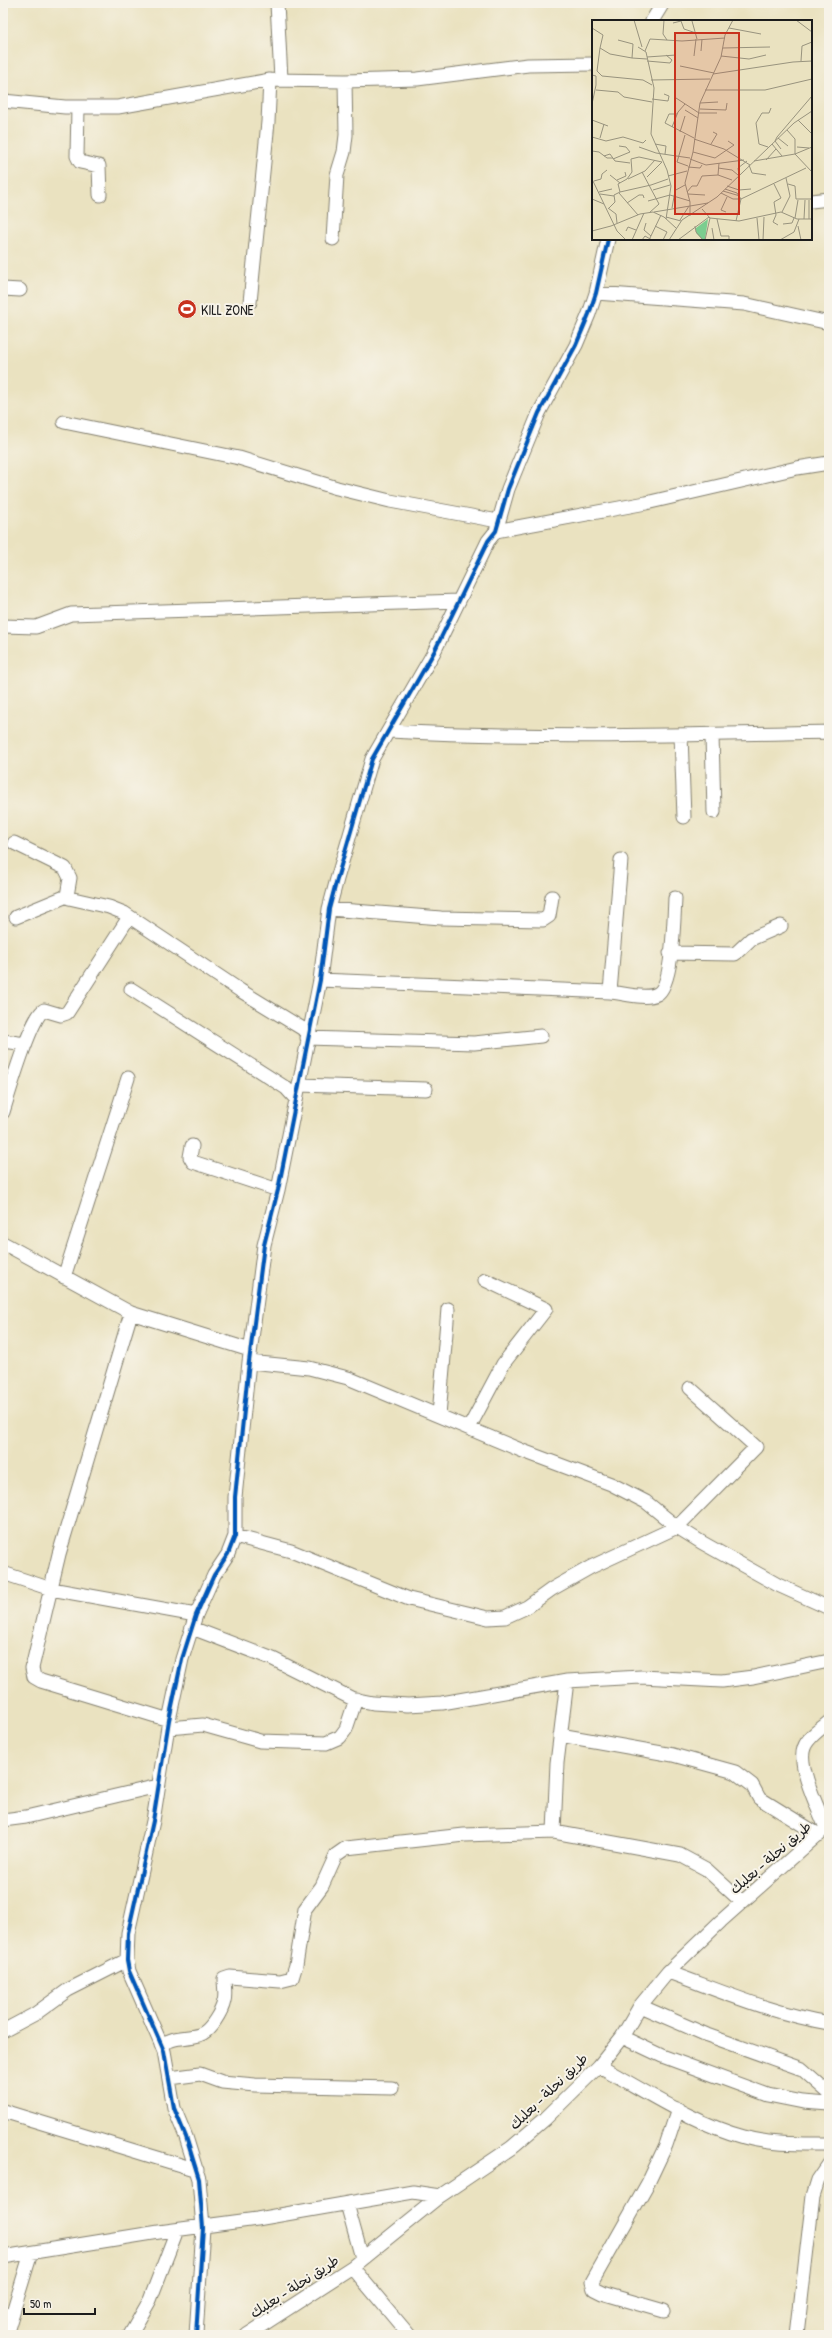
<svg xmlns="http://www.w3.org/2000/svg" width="832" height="2338" font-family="'Patrick Hand','Playpen Sans Arabic',sans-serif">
<rect width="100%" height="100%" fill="#f7f3e8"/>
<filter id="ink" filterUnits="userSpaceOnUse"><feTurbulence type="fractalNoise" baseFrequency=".025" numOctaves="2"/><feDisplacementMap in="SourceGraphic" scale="8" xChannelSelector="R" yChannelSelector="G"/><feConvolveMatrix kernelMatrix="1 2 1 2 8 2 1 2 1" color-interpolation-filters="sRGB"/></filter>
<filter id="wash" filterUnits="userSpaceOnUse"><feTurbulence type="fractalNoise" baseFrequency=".012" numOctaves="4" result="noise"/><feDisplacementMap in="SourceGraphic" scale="16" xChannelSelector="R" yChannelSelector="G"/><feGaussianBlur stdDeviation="0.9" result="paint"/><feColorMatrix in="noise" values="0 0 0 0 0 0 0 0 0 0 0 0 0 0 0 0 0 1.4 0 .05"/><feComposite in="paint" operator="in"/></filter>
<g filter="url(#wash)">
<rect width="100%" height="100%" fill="#eae2c0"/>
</g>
<g filter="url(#ink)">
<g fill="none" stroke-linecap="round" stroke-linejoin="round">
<defs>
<path id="minor" d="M 277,3 L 281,79
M 652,21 L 663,3
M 3,101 L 65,107 L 118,107 L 270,80 L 345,81 L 417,79 L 528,65 L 593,64
M 78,108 L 77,156 L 80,162 L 99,166 L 100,195
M 811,201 L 829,199
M 333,239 L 337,175 L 344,152 L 346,135 L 345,81
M 3,289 L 20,290
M 596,293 L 744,304 L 829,323
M 250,302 L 268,122 L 270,80
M 64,422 L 239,458 L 337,488 L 390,501 L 498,521
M 496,531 L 646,503 L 797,468 L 829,463
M 3,626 L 36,627 L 71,614 L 459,601
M 390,731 C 536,739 682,735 829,732
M 681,735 L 684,817
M 712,735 L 714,812
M 14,843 L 65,868 L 70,878 L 67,896 L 69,898 L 109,907 L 124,913 L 241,991 L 308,1032
M 329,909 L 441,918 L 543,920 L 549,916 L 552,897
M 16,917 L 67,896
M 670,953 L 735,954 L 751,939 L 781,926
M 320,980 L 610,992 C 623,993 645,1000 657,994 C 673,986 674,916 675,898
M 131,989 L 286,1088 L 296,1099
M 610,992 L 621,860
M 307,1038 L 474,1043 L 541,1036
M 3,1041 L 26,1044
M 299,1085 L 426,1089
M 3,1112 C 8,1096 32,1014 44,1010 L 61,1015 L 67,1013 L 129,917
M 192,1146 L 190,1157 L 193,1162 L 278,1190
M 3,1243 L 131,1313 L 250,1350
M 64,1277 L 128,1078
M 131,1313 L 59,1554 L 32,1668 L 34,1677 L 41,1681 L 169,1720
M 249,1362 L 309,1368 L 348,1378 L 523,1451 L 611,1484 L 646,1502 L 677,1527 L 701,1542 L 778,1585 L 829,1608
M 439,1415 L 448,1309
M 469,1428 L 503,1364 L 546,1309 L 485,1280
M 235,1536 L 291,1551 L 409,1599 L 488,1618 L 505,1617 L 527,1607 L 552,1589 L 591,1567 L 677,1527 L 756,1447 L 690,1388
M 3,1573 L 51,1589 L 196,1615
M 192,1628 L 273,1659 L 353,1699 L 373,1703 L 408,1705 L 442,1703 L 567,1681 L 641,1677 L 722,1681 L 753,1677 L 829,1661
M 168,1728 L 203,1725 L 260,1741 L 326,1743 L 340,1737 L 346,1729 L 356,1699
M 560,1735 L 673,1755 L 735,1772 L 752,1785 L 759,1798 L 819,1835
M 3,1820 L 26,1817 L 158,1786
M 826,1828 C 819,1810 797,1766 804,1748 C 807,1738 820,1729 829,1722
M 554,1832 L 557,1763 L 567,1681
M 668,1972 C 721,1991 773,2014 829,2023
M 640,2006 L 707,2035 L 802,2069 L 829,2093
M 3,2031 L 35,2014 L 68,1990 L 127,1960
M 622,2037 L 662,2056 L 768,2095 L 803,2102 L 829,2104
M 161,2045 C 174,2036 185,2039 199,2035 C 210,2032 222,2011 224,2001 C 226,1995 224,1986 224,1979 L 230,1977 L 280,1981 L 292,1978 L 296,1965 L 305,1909 L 322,1886 L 336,1855 L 346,1848 L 464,1835 L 554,1832 L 680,1855 L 706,1869 L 742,1902
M 599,2066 C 644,2090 694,2124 744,2137 C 771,2145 801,2144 829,2144
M 170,2078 L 200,2074 L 222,2082 L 255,2085 L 392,2088
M 3,2111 L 197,2170
M 347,2204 L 362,2258
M 3,2257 L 159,2232 L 257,2219 L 413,2192 L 440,2196
M 352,2267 L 409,2335
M 664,2311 L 602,2293 L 594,2289 L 592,2282 L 648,2183 L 666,2145 L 678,2109
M 6,2335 L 31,2253
M 130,2335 L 150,2300 L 177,2230
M 196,2335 L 203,2228 L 199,2179 L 186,2137 L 174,2108 L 164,2051 L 129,1971 L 127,1960 L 128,1933 L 153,1821 L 169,1720 L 182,1659 L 196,1615 L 214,1575 L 228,1554 L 235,1536 L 235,1497 L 249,1362 L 264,1245 L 278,1190 L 320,980 L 329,909 L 337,879 L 372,759 L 434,652 L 488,541 L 496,531 L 508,489 L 539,413 L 576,345 L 589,314 L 596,293 L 608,239
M 247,2335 L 352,2267 L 440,2196 L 511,2148 L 545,2119 L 599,2066 L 622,2037 L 640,2006 L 668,1972 L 721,1921 L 829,1825
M 797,2335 L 813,2196 L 818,2180 L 829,2164"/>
</defs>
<use href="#minor" stroke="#837f6e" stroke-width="15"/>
<use href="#minor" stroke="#fff" stroke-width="13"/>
<defs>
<path id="cycleway" d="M 196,2335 L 203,2228 L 199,2179 L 186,2137 L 174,2108 L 164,2051 L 129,1971 L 127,1960 L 128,1933 L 153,1821 L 169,1720 L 182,1659 L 196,1615 L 214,1575 L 228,1554 L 235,1536 L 235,1497 L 249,1362 L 264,1245 L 278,1190 L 320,980 L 329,909 L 337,879 L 372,759 L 434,652 L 488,541 L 496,531 L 508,489 L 539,413 L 576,345 L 589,314 L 596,293 L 608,239"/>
</defs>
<use href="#cycleway" stroke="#f7f3e8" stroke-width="6"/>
<use href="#cycleway" stroke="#0057b8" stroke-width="4"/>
</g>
</g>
<defs>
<symbol id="stadium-disc" viewBox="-11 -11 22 22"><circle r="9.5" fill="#c8321e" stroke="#f7f3e8"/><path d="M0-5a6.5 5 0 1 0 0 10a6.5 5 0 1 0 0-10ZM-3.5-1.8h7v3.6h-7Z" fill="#fff"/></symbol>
</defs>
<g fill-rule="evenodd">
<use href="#stadium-disc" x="176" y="298" width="22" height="22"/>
</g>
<g text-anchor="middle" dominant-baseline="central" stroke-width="4" stroke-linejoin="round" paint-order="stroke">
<g font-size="14" fill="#1c1c1c" stroke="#f7f3e8" text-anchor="start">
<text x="201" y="309">KILL ZONE</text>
</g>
<g font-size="14" fill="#1c1c1c" stroke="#f7f3e8">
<text transform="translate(770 1857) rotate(-41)">طريق نحلة - بعلبك</text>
<text transform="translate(548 2091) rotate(-44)">طريق نحلة - بعلبك</text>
<text transform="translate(294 2286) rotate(-33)">طريق نحلة - بعلبك</text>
</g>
</g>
<g transform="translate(592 20)">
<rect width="220" height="220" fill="#eae2c0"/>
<path d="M 116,199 L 113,220 L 111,220 L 104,213 L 104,208 Z" fill="#7bcd8f"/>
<path fill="none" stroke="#98937e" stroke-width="1" d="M 42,0 L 50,27M 72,0 L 71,14 L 75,20M 204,0 L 220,12M 100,1 L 105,19M 81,3 L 89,1 L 92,9 L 104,13M 0,8 L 11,15 L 8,28 L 18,34 L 40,38M 137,8 L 169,14M 26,20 L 41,24 L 40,38 L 55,39M 46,27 L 54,32 L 62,68 L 59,114 L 75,150 L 79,166 L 74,199M 8,28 L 5,51 L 10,56 L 51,60 L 60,65M 131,28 L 178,27M 53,31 L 58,19 L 90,21 L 133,18M 109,31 L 110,19M 102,36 L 104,19M 129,36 L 157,39 L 174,35M 55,37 L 84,35M 55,41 L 78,43 L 80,40 L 74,35M 209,41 L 210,26 L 220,22M 88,46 L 122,53M 121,54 L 201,42 L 220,41M 0,55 L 4,56 L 4,65 L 0,84M 59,60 L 118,59M 4,70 L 26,72 L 32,77 L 60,82M 113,70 L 173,70 L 220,59M 84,78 L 107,93M 60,79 L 76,81 L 77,76 L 72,74M 108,83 L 126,82M 108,89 L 134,90 L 135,83M 93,90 L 106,98M 107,93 L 125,93M 85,94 L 77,94 L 73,103 L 102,118M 0,100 L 16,106M 206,100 L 220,114M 80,107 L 86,92 L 93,84M 195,110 L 203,119 L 203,134 L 220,127M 88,112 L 93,96M 93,115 L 85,142 L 96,146M 0,117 L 14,121 L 31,117 L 51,123 L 54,120M 8,118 L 12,104M 186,118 L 196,126M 102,119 L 132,129 L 158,145M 63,124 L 74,126 L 73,134M 119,124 L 125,114 L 121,112M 180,124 L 190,136M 47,127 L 64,133 L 98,138M 176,127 L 167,124 L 164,103 L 170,93 L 177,93 L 179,88M 205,127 L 217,128M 189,129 L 183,121 L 185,117 L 220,76M 0,131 L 7,132 L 15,138 L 21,138M 101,132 L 123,138 L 142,125 L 136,121M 12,136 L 18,134 L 23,141 L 38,143M 21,139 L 38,132 L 34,127 L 27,126M 98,139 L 114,145 L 152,140M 174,140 L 184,129M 162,141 L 203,134 L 220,152M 157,145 L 160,153 L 174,155M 96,147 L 108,148 L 110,145M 126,148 L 140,150 L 146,155M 50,152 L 67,184 L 57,193M 18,155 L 28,163M 126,155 L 127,143M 147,155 L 146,148 L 155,141M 76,156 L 95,151M 55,157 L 70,142M 0,159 L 25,211 L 34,220M 36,159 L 53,151 L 63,140M 25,160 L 34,156 L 33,152M 2,161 L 9,159 L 10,154 L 15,150M 182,164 L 189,178 L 182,182 L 184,195 L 181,202 L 186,205M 196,164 L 203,166 L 204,179 L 220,179M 59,165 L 76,159M 135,166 L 147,170 L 159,169M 133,169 L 145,173 L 149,179M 61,170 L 78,165M 82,171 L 93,165M 131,171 L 148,176M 7,172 L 20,169M 28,172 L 59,165M 95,172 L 100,166 L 105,166 L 110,156 L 126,155 L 140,160M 27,173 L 46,195M 129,173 L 141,179 L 149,179 L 214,148M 8,174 L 22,176M 96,174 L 113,175M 0,179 L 12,184M 217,180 L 217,199M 56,181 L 78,175 L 98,181M 35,183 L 47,175 L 51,175 L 52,178M 16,188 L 24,194 L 25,203M 17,188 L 23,182 L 22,175 L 28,172 L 26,164 L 35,159 L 40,152 L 39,139 L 47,137 L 70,142M 80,188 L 83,171M 110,189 L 118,198 L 113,220M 62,192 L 116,183M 134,192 L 129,190 L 135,177M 190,192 L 198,176 L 194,158M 98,196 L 98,182 L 93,163 L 101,132 L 108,83 L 129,37 L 133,15 L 141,0M 74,197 L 89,201M 118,198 L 147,201 L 189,192 L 205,199 L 220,199M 165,198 L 167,220M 203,198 L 206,180M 125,199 L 129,216 L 137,216 L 137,220M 212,199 L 213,180M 88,200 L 97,186M 144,201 L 149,179M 54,203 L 52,210 L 59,216M 191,204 L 200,203 L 202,198M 63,206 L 75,212 L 71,220M 103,206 L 104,212 L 111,220M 206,206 L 209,220M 120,208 L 122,220M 0,211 L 19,206 L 48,194 L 61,192 L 72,197 L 84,208M 34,211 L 36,207 L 44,210M 40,220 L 52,193M 50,220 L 53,216 L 60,220M 57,220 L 69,195M 77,220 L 90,200 L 125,177 L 202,103 L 220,91M 86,220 L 117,197M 171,220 L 172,197M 188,220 L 202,212 L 207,199"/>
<path fill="#c8321e" fill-opacity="0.15" stroke="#c8321e" stroke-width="2" d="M 83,13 L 147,13 L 147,194 L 83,194 Z"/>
<rect width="220" height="220" fill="none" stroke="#1c1c1c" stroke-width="2"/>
</g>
<rect width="832" height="2338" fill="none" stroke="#f7f3e8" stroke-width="16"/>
<path d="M24 2308v6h71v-6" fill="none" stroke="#1c1c1c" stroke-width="2"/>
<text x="30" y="2308" font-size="12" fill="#1c1c1c" stroke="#f7f3e8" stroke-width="3" paint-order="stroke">50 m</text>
</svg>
